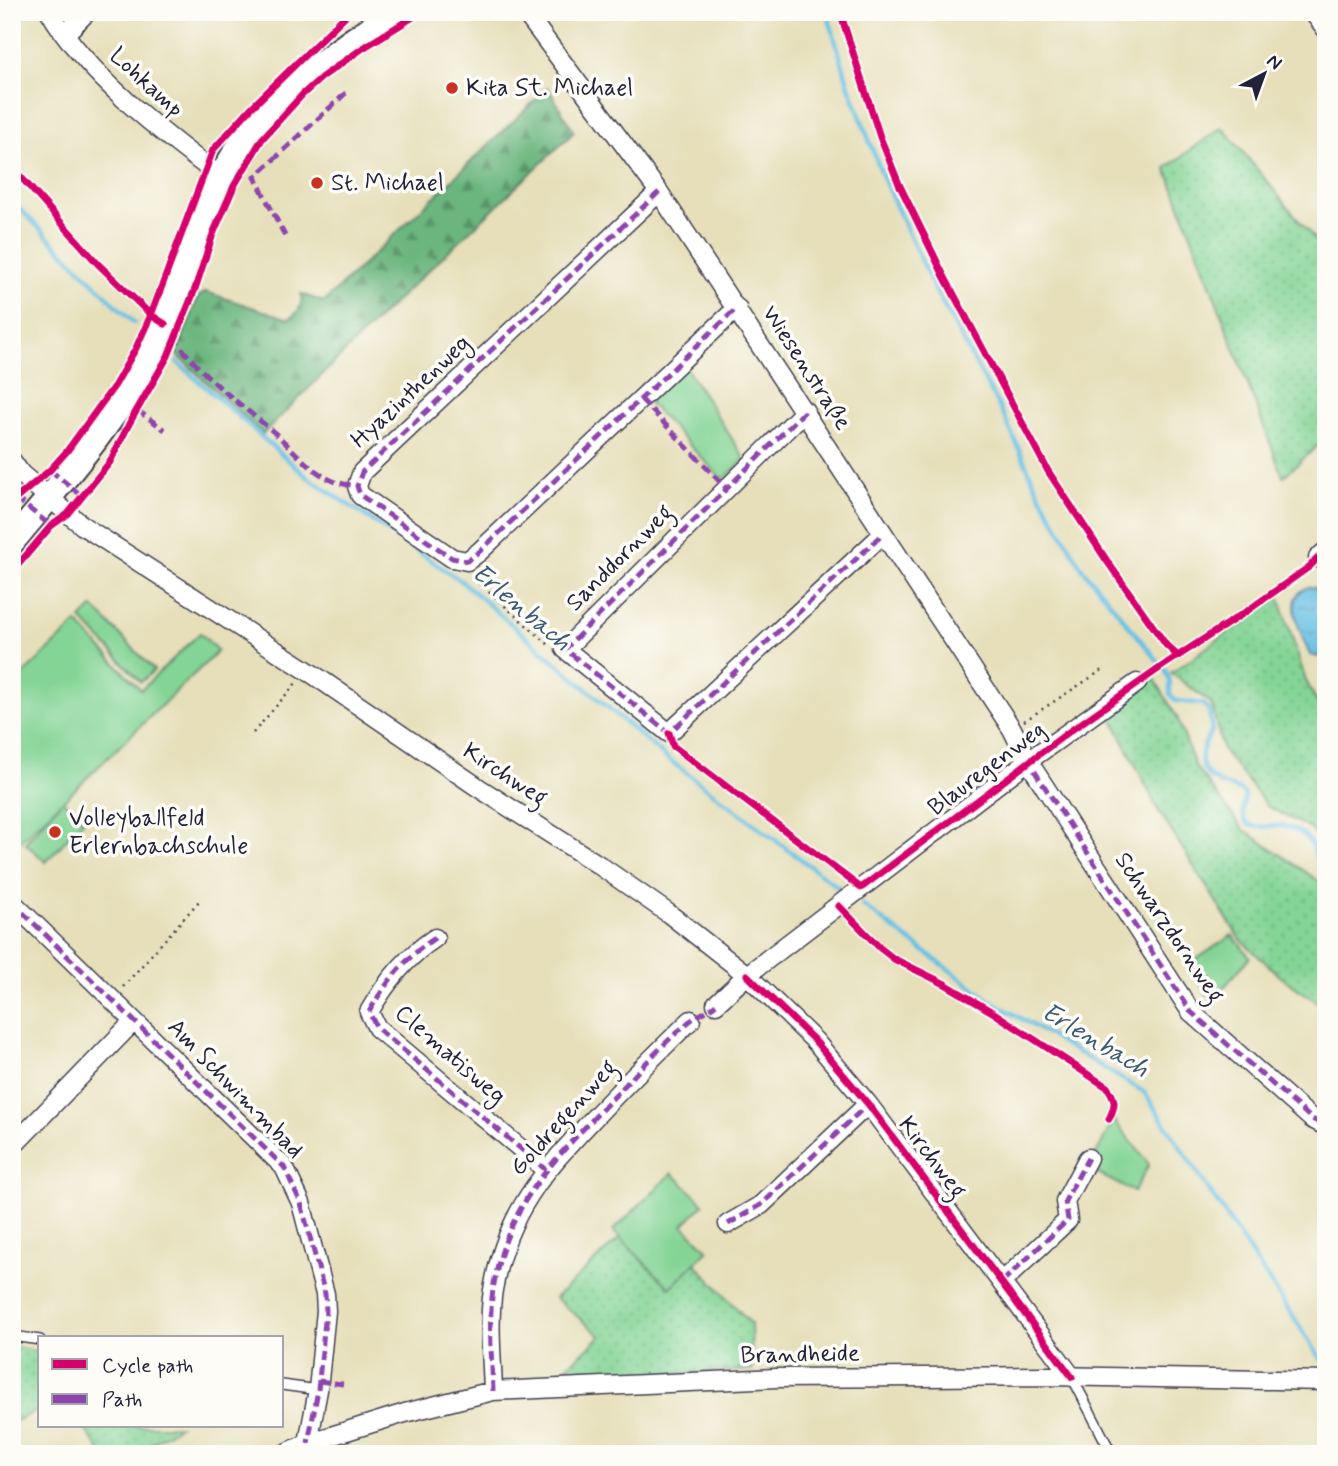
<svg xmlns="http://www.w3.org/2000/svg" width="1338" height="1466" font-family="Mynerve,sans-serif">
<defs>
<pattern id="grass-dots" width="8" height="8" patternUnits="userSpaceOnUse" patternTransform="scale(1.75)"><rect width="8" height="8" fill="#83d495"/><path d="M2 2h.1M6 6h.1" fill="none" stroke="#71b681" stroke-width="1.8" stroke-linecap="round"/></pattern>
<pattern id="forest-firs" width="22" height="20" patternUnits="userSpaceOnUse" patternTransform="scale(1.75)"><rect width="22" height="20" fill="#6ab67e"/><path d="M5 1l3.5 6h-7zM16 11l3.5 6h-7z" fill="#579468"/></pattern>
<pattern id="water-ripples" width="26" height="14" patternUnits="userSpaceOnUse" patternTransform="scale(1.75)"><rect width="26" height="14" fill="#66c0e4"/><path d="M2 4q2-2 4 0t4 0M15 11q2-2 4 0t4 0" fill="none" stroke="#549cba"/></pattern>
</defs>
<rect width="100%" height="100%" fill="#fdfcf7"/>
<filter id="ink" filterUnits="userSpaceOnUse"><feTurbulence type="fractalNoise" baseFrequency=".0143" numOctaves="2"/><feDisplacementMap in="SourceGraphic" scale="14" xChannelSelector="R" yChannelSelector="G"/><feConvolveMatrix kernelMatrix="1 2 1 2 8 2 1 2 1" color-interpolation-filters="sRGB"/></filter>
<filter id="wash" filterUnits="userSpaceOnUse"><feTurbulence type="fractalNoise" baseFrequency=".00686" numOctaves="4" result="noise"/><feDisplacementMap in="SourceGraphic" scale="28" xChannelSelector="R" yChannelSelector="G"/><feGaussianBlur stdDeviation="1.57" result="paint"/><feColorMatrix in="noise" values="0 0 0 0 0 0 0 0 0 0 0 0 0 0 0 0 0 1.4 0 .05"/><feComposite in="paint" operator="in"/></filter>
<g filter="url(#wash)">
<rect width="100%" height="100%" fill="#e6dfba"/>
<path fill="url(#grass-dots)" stroke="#527b68" stroke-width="2" d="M 1222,127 L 1326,253 L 1326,438 L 1283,477 L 1166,168 Z
M 1279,596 L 1306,681 L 1326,719 L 1326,850 L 1311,829 L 1268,807 L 1223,750 L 1211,703 L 1171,673 Z
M 1154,678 L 1177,717 L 1195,766 L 1243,829 L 1326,886 L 1326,1008 L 1281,977 L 1240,939 L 1158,810 L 1110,714 Z
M 620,1238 L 670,1288 L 695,1263 L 751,1324 L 752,1370 L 554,1378 L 601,1336 L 555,1298 Z
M 12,1346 L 40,1352 L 40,1409 L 12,1423 Z
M 83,1426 L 179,1426 L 135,1454 L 102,1454 Z"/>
<path fill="url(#forest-firs)" stroke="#466c5c" stroke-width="2" d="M 548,88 L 574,132 L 393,304 L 263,434 L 176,354 L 198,297 L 206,292 L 289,319 C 298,313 303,306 301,294 L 324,302 Z"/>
<path fill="#83d495" stroke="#527b68" stroke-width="2" d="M 685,366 L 745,459 L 723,480 L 648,402 Z
M 93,607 L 154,670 L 141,682 L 81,619 Z
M 77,623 L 141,690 L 200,633 L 218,651 L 63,801 L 84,820 L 46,862 L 25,843 L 61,802 L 14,847 L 12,845 L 12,685 Z
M 1232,935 L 1250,957 L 1212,1001 L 1188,965 Z
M 1114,1120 L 1149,1164 L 1134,1192 L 1088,1169 Z
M 672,1173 L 704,1204 L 683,1225 L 708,1250 L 670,1288 L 613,1231 Z"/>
<path fill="url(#water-ripples)" stroke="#447190" stroke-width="2" d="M 1309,587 L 1316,588 L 1326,597 L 1326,651 L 1318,657 L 1310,655 C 1302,637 1281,595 1309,587 Z"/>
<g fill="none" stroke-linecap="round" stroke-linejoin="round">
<path stroke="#66c0e4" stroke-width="4.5" d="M 827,12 L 849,86 L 884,180 L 933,286 L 1004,416 L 1040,495 L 1082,568 L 1166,671 L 1170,681 L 1170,694 L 1176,701 L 1203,704 L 1209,711 L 1212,731 C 1199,749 1195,772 1220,783 C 1229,788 1240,787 1245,795 C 1245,800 1242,807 1243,812 C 1244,835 1270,824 1284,826 C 1291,828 1299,831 1304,835 C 1316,845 1314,862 1326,872
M 12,201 L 134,323
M 177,362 L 306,476 L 460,580 L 668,759 L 839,888
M 862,905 L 990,1000 L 1144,1092 L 1325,1365"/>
</g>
</g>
<g filter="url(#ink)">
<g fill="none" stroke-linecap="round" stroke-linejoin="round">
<defs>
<path id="lane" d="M 12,1336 L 40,1340
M 1072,1377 L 1112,1454
M 282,1385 L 318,1390"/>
<path id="street" d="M 50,12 C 87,75 163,134 221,177
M 525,12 L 659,192 L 1012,729 L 1028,761 L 1191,1012 L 1312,1119 L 1326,1126
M 1313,12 L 1326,29
M 65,34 L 87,12
M 659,192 L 362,472 L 357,486 L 360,495 L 452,558 L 467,561 L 479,552 L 737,308
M 805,411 L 565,649 L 669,733 L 883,534
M 12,461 L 21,474 L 83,526 L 317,677 L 479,788 L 599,865 L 668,913 L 747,975 L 815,1041 L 868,1104 L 1072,1377
M 1318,558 L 1326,551
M 12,902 L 284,1167 L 301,1203 L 325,1294 L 326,1311 L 318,1390 L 308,1443
M 435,938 C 406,957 386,982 369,1012 L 377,1028 L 546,1170
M 716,1004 L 747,975 L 1028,761 L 1137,683
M 12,1147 L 134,1021
M 728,1224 L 761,1205 L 868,1104
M 1002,1282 L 1068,1220 L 1065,1201 L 1088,1158
M 493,1391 C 492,1358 488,1323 493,1290 C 506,1213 542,1173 594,1118 C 625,1085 658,1052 691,1020
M 284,1454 L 308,1443 L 405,1413 L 493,1391 L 776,1378 L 1050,1376 L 1326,1381"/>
<path id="secondary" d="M 12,542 C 61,483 111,427 148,360 C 180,302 193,237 221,178 C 257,103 328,56 395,12"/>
</defs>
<use href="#lane" stroke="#3f3e4e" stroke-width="12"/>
<use href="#street" stroke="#3f3e4e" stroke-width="21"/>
<use href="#secondary" stroke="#3f3e4e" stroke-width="28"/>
<path stroke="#3f3e4e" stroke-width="2.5" stroke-dasharray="2 5" stroke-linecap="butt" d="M 473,578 L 549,645
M 1024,721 L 1104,669
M 253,733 L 297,682
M 123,987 L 199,901"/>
<use href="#lane" stroke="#fff" stroke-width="9"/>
<use href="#street" stroke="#fff" stroke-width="18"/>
<use href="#secondary" stroke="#fff" stroke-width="24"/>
<path stroke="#8e44ad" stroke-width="5" stroke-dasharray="10 5" stroke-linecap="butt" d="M 659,192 L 362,472 L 357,486 L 360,495 L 452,558 L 467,561 L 479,552 L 737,308
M 285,236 L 255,177 L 348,91
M 173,336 C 198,373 235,400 269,428 C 291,446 309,472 336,482 C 342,484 350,485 357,486
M 641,399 L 726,488
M 137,410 L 165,430
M 805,411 L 565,649 L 669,733 L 883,534
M 50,470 L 82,496
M 16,498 L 51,526
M 1031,759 L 1028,761 L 1191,1012 L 1312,1119 L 1326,1126
M 12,902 L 284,1167 L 301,1203 L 325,1294 L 326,1311 L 318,1390 L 308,1443
M 435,938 C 406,957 386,982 369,1012 L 377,1028 L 546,1170
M 728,1224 L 761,1205 L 868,1104
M 1002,1282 L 1068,1220 L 1065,1201 L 1088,1158
M 319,1381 L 343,1384
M 493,1391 C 492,1358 488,1323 493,1290 C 506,1204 554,1160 611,1100 C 636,1074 662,1044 690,1021 C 698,1015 708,1011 716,1004"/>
<defs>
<path id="cycleway" d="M 840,12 L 880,137 L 899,184 L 943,274 L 1048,471 L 1107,561 L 1166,645 L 1178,656
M 12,167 L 98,264 L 151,315 L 165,324
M 12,502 L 50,470 L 67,451 L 115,385 L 136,348 L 151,315 L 213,150 L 251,108 L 349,12
M 12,572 L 51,526 L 68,514 L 110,462 L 130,422 L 168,356 L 195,289 L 213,234 L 234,186 L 262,139 L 303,94 L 322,77 L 363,48 L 421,12
M 669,733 L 673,746 L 861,888 L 1070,731 L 1167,663 L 1247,611 L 1309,567 L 1318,558
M 839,906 L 880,948 L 894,959 L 945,984 L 994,1013 L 1107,1087 C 1116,1099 1116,1105 1109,1119
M 747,975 L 815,1041 L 868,1104 L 1072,1377"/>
</defs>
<use href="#cycleway" stroke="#fdfcf7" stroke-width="11"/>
<use href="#cycleway" stroke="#d6006c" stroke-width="7"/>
</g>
</g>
<g fill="#c8321e" stroke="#fdfcf7" stroke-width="2.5">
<circle cx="452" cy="88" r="7"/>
<circle cx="317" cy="183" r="7"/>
<circle cx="55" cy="832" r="7"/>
</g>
<g text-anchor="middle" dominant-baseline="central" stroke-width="7" stroke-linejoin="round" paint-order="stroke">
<g font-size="24" fill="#22223b" stroke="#fdfcf7">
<text transform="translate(146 83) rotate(43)">Lohkamp</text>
<text transform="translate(806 368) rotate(57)">Wiesenstraße</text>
<text transform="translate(411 392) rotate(-43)">Hyazinthenweg</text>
<text transform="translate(620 558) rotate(-45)">Sanddornweg</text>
<text transform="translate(987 769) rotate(-37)">Blauregenweg</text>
<text transform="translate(505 775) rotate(33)">Kirchweg</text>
<text transform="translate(1169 928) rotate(56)">Schwarzdornweg</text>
<text transform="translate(450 1055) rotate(41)">Clematisweg</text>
<text transform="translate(235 1089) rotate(46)">Am Schwimmbad</text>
<text transform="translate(564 1118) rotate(-48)">Goldregenweg</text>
<text transform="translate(932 1158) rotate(53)">Kirchweg</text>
<text transform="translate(800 1355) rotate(-1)">Brandheide</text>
</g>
<g font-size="24" fill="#22223b" stroke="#fdfcf7" text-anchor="start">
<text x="466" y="88">Kita St. Michael</text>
<text x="331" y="183">St. Michael</text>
<text x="69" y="818">Volleyballfeld<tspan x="69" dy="28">Erlernbachschule</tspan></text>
</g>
<g font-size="26" font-style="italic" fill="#3a5976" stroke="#fdfcf7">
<text transform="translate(521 608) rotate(40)">Erlenbach</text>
<text transform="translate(1095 1041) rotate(31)">Erlenbach</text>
</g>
</g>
<rect width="1338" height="1466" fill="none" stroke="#fdfcf7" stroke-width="42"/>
<rect x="38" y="1336" width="245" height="91" fill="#fdfcf7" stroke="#a5a5ac" stroke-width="2"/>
<rect x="52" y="1359" width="35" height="10" fill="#d6006c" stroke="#a5a5ac" stroke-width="2"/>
<text x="102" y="1372" font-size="21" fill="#22223b">Cycle path</text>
<rect x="52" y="1394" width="35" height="10" fill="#8e44ad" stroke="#a5a5ac" stroke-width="2"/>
<text x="102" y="1406" font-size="21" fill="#22223b">Path</text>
<g transform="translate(1264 74) rotate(41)" stroke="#fdfcf7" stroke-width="5" paint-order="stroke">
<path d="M0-5L12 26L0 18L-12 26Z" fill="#22223b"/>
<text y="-10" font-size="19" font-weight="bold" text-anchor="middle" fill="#22223b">N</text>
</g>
</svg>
